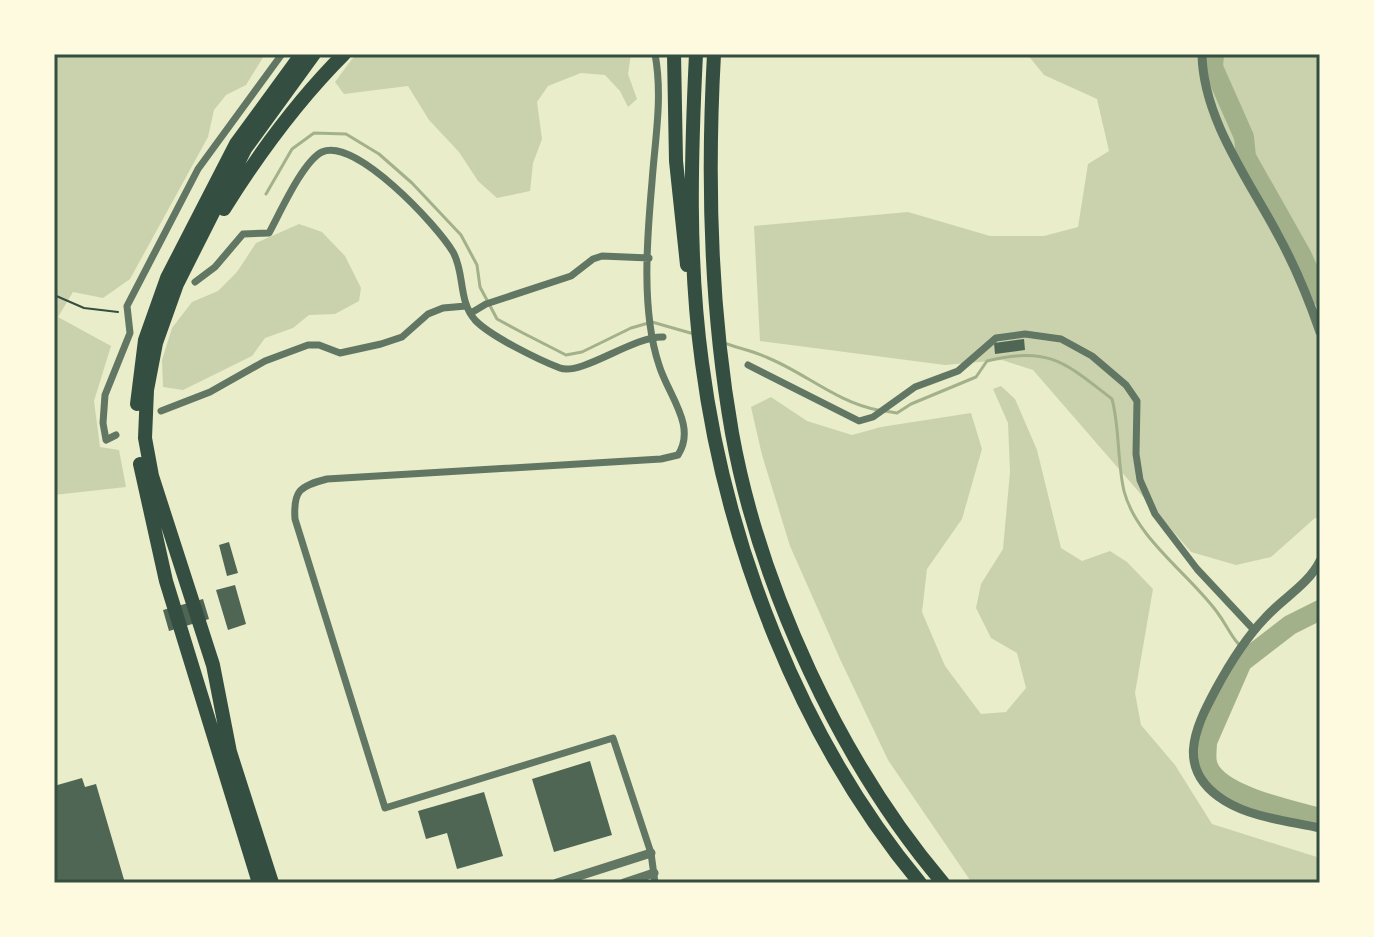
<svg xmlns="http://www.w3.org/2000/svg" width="1374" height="937" font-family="Poppins,sans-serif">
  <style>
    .green { fill: #cad2ad }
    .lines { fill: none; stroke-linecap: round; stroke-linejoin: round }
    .stream { stroke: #a3b18a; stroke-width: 3 }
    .river { stroke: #a3b18a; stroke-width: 20 }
    .building { fill: #4f6655 }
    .path { stroke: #344e41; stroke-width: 2 }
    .minor { stroke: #617663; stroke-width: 7 }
    .tertiary { stroke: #617663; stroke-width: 9 }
    .motorway { stroke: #344e41; stroke-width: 14 }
    .neatline { fill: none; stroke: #344e41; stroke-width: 3 }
  </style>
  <rect width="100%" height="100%" fill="#e9edc9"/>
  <!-- green -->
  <path class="green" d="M54,54h211l-19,31 -20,10 -12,15 -6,27 -78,142 -27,19 -30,-6 -15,25 53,29 -17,55 6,46 19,3 7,37 -72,8z
    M359,54h272l-3,20 9,25 -9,8 -8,-16 -15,-16 -24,-2 -33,13 -11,16 5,37 -9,24 -3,28 -33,7 -19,-17 -19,-29 -30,-32 -21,-34 -64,8 -9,-12 17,-23z
    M1027,54h293v464h-5l-44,39 -35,8 -45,-13 -158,-182 -31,-10 -57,5 -185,-24 -6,-115 154,-14 82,24h54l34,-9 10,-63 21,-13 -12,-52 -53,-24z
    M299,224l23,8 23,24 16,32 -2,13 -24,13 -26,1 -16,13 -28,10 -13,18 -69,34 -20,-3 -1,-27 10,-32 20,-26 26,-11 19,-19 19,-29z
    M1001,386l14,13 22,51 24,98 21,13 28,-10 17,11 26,27 -18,104 6,32 34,40 37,59 108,34v25h-348l-84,-123 -48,-101 -50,-113 -28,-91 -11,-48 20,-10 36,24 45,14 29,-8 90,-14 11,36 -20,70 -35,50 -5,43 23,54 36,48 25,-2 20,-24 -9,-35 -26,-15 -15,-30 5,-24 22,-35 7,-77 -2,-49 -15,-34z"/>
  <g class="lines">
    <!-- stream -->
    <path class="stream" d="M266,194l26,-45 22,-16 32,1 33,20 33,29 49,52 16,30 3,22 17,32 26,14 43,22 16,-3 49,-24 21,-6 42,12
      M724,343c14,5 29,8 42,14 38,15 70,45 112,53
      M885,411l12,2 14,-9 65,-27 11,-16c63,-15 77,1 125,38 8,30 5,62 12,92 12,47 65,83 93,121 14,19 13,26 33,43"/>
    <!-- river -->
    <path class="river" d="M1214,54l-1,13 31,70 2,20 56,99 18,40
      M1320,610l-30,15 -48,37 -35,80c0,10 -3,20 4,30 17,25 80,38 109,46"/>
  </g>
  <!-- building -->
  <path class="building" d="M1024,339l1,11 -30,4 -1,-11z
    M229,542l9,31 -11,3 -8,-31z
    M235,585l11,39 -18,6 -12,-40z
    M203,599l6,20 -40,12 -6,-21z
    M590,761l22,74 -58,17 -22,-73z
    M82,778l3,9 11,-3 29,99h-71v-97z
    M484,792l19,64 -46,13 -10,-36 -21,6 -8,-28z"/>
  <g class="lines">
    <!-- path -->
    <path class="path" d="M54,295l30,13 34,4"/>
    <!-- minor -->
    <path class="minor" d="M195,282l20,-15 28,-33 26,-1c11,-20 34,-72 53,-81 33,-15 115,73 131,100 12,21 5,49 22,68 15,16 64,40 85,48 22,8 73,-32 103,-31
      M471,313l15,-9 85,-28 22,-17 9,-3 47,2
      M748,365l111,56 14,-4 42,-30 43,-16 38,-33 29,-4 36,5 31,17 34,29 11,16 -1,53 4,26 15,34 42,55 57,61
      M161,411l49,-19 55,-31 43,-16h11l21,8 41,-9 21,-7 26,-23 15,-6 23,-2
      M116,435l-10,5 -3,-17 2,-28 25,-62 -3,-27 71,-137 84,-115
      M655,883l-4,-30 -38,-115 -228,70 -90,-289c-2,-29 5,-33 32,-40l334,-20 17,-4c19,-29 -10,-60 -19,-90 -18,-54 -12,-127 -7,-183 3,-43 11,-85 3,-128"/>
    <!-- tertiary -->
    <path class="tertiary" d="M1202,54c1,65 47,126 76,181 17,31 31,65 42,97
      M1320,561c-12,24 -37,37 -55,57 -21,22 -35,45 -49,71 -22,41 -41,81 9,112 28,17 64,20 95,27
      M557,883l94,-30
      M624,883l30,-10"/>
    <!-- motorway -->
    <path class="motorway" d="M674,54l2,107 11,104
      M696,54c-5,102 -8,207 6,309 24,183 99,377 218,520
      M714,54c-7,127 -4,254 18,379 28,155 109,330 211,450
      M224,209c35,-56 73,-108 120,-155
      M137,404l8,-64 22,-62 69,-134 65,-89
      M140,464l26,117 93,302
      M272,883l-42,-131 -17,-87 -61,-189 -7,-38 2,-48 9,-47 21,-59 68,-135 69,-95"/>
  </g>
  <!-- border -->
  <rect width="1374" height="937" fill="none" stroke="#fefae0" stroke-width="112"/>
  <rect x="56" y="56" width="1262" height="825" class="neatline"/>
</svg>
